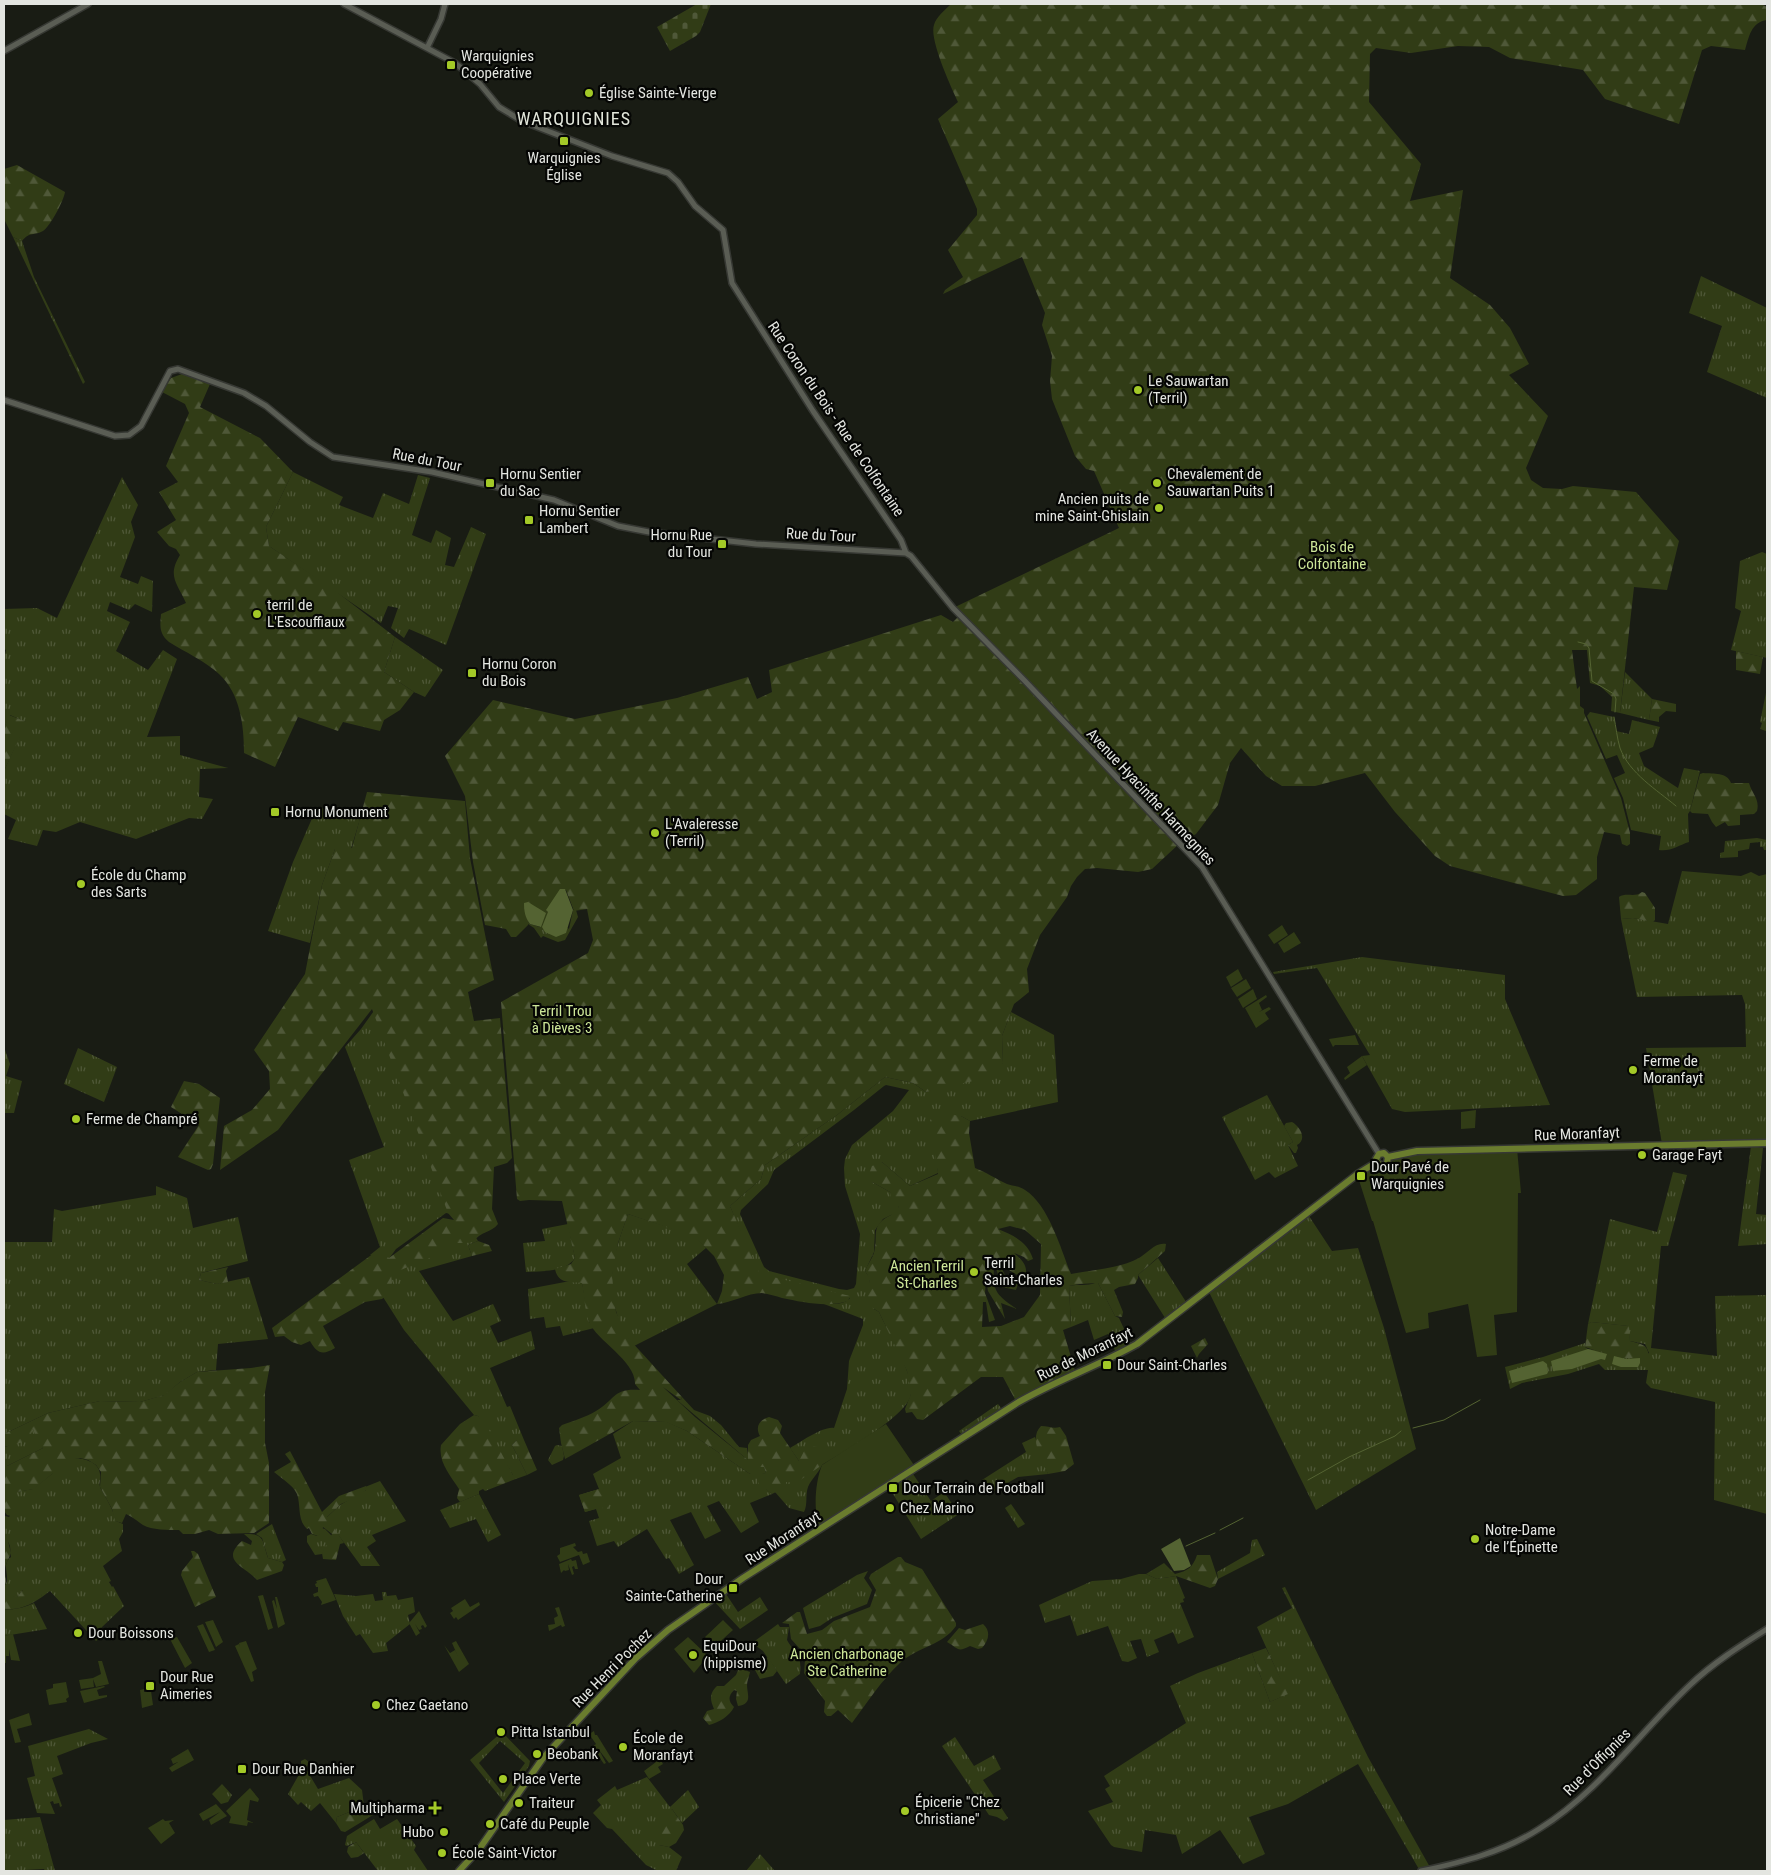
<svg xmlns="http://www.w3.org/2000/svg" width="1771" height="1875" font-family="'Roboto Condensed',sans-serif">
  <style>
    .grass { fill: url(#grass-tufts); fill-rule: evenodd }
    .forest { fill: url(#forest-firs); fill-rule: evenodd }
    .cemetery { fill: url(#cemetery-stones) }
    .green { fill: #313c16 }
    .water { fill: #546332 }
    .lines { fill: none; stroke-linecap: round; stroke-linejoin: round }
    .stream { stroke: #546332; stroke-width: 1 }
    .minor-casing { stroke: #363833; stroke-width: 8 }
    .major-casing { stroke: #363833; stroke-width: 9 }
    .minor { stroke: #5a5d54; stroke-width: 5 }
    .major { stroke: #6a7c2e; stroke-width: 6 }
    .poi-dot { fill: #a3c927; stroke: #050604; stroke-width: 2 }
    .labels { text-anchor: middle; stroke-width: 4.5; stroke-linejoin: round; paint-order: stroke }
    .poi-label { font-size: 15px; fill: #e3e5e0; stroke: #050604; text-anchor: start }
    .street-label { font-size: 15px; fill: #e3e5e0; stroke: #050604 }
    .park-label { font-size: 15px; fill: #cde698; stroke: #050604 }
    .quarter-label { font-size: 18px; letter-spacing: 1px; fill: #e2e6db; stroke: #050604 }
  </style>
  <defs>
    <pattern id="grass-tufts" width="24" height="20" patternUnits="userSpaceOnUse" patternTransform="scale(1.25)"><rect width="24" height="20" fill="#313c16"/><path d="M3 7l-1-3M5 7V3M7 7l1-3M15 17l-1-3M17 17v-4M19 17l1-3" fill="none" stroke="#4f5838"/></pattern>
    <pattern id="forest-firs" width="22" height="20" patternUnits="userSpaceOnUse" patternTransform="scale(1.25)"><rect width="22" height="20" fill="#313c16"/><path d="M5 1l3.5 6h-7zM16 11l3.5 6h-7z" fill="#4f5838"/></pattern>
    <pattern id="cemetery-stones" width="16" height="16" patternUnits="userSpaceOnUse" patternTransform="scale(1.25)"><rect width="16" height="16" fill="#313c16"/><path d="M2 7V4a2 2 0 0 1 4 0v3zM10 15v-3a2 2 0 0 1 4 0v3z" fill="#4f5838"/></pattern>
  </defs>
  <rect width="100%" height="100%" fill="#191c14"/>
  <!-- grass -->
  <path class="grass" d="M13,237l9,4 12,36 51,105 -2,2z
    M1701,276l66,32v90l-60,-26 15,-46 -33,-13z
    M293,472l50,25 -4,8 34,13 10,-25 26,11 9,-29 12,3 -18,57 19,8 5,-13 15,8 -6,27 9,2 17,-40 15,7 -40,111 -37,-16 -5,9 -13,-10 7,-20 -10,-2 -7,17 -112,-77 -3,-19z
    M122,477l16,28 -7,17 4,15 -15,40 18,7 3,-8 12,5 -1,31 -17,-8 -6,6 -19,-8 -3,9 23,11 -14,29 32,19 15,-20 14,9 -30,78 33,-1v19l48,13 -28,1 -1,28 14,2 -11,20 -13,-1 -53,21 -56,-17 -24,10 -13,-2 -6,16 -29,-7 8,-19 -12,-6v-43l22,-49 -16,-7 -6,13v-69l2,-9 -2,-1v-40l33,-1 20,10z
    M1762,552l5,2v104l-36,-8 10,-39 -6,-3 5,-47z
    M395,637l48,33 -18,27 -11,-5 -30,-20z
    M1625,672l27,27 -3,21 -29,-7z
    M1767,688v38l-1,5 -6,-2 2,-6 -2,-1z
    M1590,712l24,5 2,14 13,3 3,-14 28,7 -7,20 -14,6 5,13 34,22 6,-20 16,3 -10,40 -2,3 1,28c-10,3 -19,10 -30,8l2,-14 -30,-6 -8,-32 -9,-20 11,-5 -8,-18 -11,4 -19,-43z
    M317,807l43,12 -9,30h-16l-13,36 -12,58 -42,-12 25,-69z
    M1757,838l10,2v10h-3l-1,-3h-3v-5l-10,1 -1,6 -11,2v6l-18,1v-5l4,-1 1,-11z
    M1682,871l59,5 10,-4 8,4 8,-2v269l-105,1 -16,-96 100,-1 -1,-43 -3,-9 -105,2 -16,-78 12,-1 35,6z
    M546,910l23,19 4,-19h3l2,7 -13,23 -7,2 -15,-6 -2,2 -7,-10 -6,-4 -1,-4 3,4 10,3z
    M1362,957l143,18v24l45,106 -145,7 -13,-3 -30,-53 8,-1 -53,-87 -43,6 -1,-2z
    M376,1008l80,207 -10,-2 -50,36 -8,11 66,-23 21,-1 3,5 -10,4 4,11 -53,15 34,50 40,-17 8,17 -11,5 8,17 33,-12 4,18 -45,19 17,39 3,-1 14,34h-7l-5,5 15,30 -14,5v-5l-35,-59 -4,-1 -70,-85 -21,-33 -5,-42h-8l10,-8 -31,-87 35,-13 -39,-100 16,-18z
    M1011,1012l43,23 4,67 -88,19 -9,-5 -24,47 1,10 -28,13 -28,-24 -10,20 18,10 9,15 -8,8 -8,4 -8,11 -1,22 -9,19 4,6 5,32 5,3c9,20 35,62 32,82 -3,22 -70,59 -89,71 -4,9 -10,13 -14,22 -3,9 0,17 -4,25l-15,-4 -14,-16 11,-11 13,-20 -9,-13c11,-6 33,-22 44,-20l13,-39 2,-28 14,-36v-6l-39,-15c10,0 20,1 26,-6l-80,-20 -10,1 -30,-73 31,-27 4,-14 72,-50 48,-38 28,6 13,9 77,-29 -1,-27zM886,1085l23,5 -16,21 -41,34 -7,14 -1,9 1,18 15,48 -4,50 -2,4 -7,2 -8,-1 -70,-18 -5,-4 -24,-53 1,-4 27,-26 6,-14 80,-60 30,-24z
    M4,1047l6,17 -4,12 16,5 -8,32h-10z
    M78,1048l39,19 -13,35 -40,-18z
    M1267,1095l26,47 -5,3 10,21 -23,12 -6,-6 -14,8 -33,-63z
    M1751,1146l12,2 -7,66 11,1v29l-29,2z
    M1673,1172l14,3 -19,71h-7l-10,102 66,8 -2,-60 52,-1v219l-53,-14 1,-98 -64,-14 -5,-5 2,-13h-43l-6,-6 -31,10 -46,9 -12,6 -5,-22 38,-10 42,-14v4l3,2c24,2 35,16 61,4l-4,-9 -15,-3 -2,-15 -37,-4 -3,2 22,-105 47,13z
    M156,1186l31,12 6,30 45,-11 10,44 -47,12 -2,7 18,4 32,-7 19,62 -50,5 -2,26 -19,2 -17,10 -15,13 -25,7 -40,-1 -52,12 -44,21v-192h48l2,-33 8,2 94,-16z
    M1307,1213l25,38 26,-3 26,80 32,121 -100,61 -107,-218z
    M628,1214l67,22 11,12 -19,16 30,40 -83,42c-16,-18 -23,-47 -22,-71 1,-20 9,-41 16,-61z
    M568,1224l7,34c-9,14 -33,13 -49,14l-3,-29 22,-2 -3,-12z
    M1158,1258l30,47 -21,16 -29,-46z
    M565,1282h17l7,40 5,6 -31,8 -3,-10 -14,2 -2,-11 -14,2 -2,-30z
    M1095,1283h3l17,33 4,2 13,28 -15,9 -9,-21 -14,6 -6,-20 -17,7 -2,-41c9,-2 18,0 26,-3z
    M682,1397l12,13 16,6 11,9 18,22 8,1 2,13 -72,-61h4z
    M998,1404l6,8 -40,26 -5,-7z
    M633,1421l34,1 20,9 63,43 5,-7h9l2,6 -4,1 4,15 6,5 -22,9 9,19 -18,11 -22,-32 -12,5 14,25 -16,8 -14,-27 -21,8 24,45 -15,9 -10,-16 -3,1 -19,-30 -29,18 -4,-6 -17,5 -8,-25 10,-3 -3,-9 -11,3 -6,-17 20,-6 -6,-15 28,-16 -8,-24z
    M33,1428l10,20 -36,18h-3v-19l4,-1z
    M1035,1437l13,37 -30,3 -28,16 -8,-13 44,-28 -4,-9z
    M557,1445l5,1 2,10 -1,4 -11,5 -4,-5 7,-14z
    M72,1458c10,0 27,3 28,16 1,5 -2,10 1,15 6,11 12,20 15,32l7,3v8l-4,7 3,12 -19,15 8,15 -2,1 3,5 1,-1 11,20 -23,22 5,6 -10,7 -46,-50 -8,6 -2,-7h-17l-6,7c-5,0 -13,-1 -13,-8 0,-4 2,-4 3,-8 1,-10 -5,-16 4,-24l-1,-11 -6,-13v-20l1,3 4,1 5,-7 -3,-11 5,-7 17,-3z
    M911,1471l20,30 13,-9 15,22 -38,25 -33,-53z
    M380,1481l26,40 -34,14 4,6 -9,6 13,19h-19l-35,-48 14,-13 26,-15 -1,-3z
    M479,1494l22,41 -13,7 -12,-23 -26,9 -10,-18z
    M1011,1504l14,20 -7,4 -13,-20z
    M272,1524l14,36 -4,2 -14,-4 -6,-20 -6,-4z
    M321,1528l4,1 7,7 -10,18 -7,1 -8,-13v-6l4,-2 6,2 3,-2z
    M1257,1539l8,16 -47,24 -1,-7 33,-19 2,-13z
    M868,1571l-4,7 8,12 -5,14 -35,14 -12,8 -11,3 -6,-21 54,-33z
    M1139,1574h7l11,5 19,-3 9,22 -2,1 1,3 -4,1 14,34 -16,7 -5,-12 -19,8 5,12 -12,5 -6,-18 -11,2 7,17 -9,4 -6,-1 -14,-35 -31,10 -7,-21 -25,8 -6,-18 53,-24 29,-2z
    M1285,1587l83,170 63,112 -11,2 -62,-107 -70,40 -39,13 16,37 -22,10 -23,-34 -38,24 -6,-19 -31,-5 -3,22 -28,-5 -3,-2 -23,-34 25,-9 -8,-13 5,-3 -6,-10 82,-53 -16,-37 28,-13 54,-20 18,49 17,-8 -30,-67 35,-19 -10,-20z
    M724,1591l14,21 22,-15 8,13 -28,19 -28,-30z
    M382,1592h4l1,4 9,-1 2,5 15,-3 2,15 -7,3 2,9 -24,19 2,8 -15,2 -13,-19 -4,2 -13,-20 -9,-22 22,2 17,-2 2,7 8,-1z
    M34,1603l13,26 -43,7v-27c11,1 19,-1 30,-6z
    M778,1624l2,3h9l-2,13c9,16 15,13 13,34l-14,10 -23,-33 -11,-8z
    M89,1729l19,10 -17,4 -34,13 6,18 -11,4 10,28 -2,1 -1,-4 -5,1 -1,-3 -3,1 5,12 -18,-1 -10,-35 8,-2 -7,-30z
    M502,1732l28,29 -1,5 -25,36 -34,-42zM500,1741l25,22 -22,30 -24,-30z
    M955,1737l19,29 20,-11 7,14 -18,11 25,38 -4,3 -7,-4 -8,-2 -47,-69z
    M305,1759l4,3 -3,7 12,20 31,-11 13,12 2,16 -27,11 -1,6 -16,-20 -9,8 -10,-9 -3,3 -10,-11 13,-23v-10z
    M647,1777l23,30 18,-17 11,17 -17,16 -10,-14 -13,36 10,2 13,10 -6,14h-18l-12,-6 -34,-36 -5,-1 -14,-15 8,-8 -4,-5 18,-14 2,4z
    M222,1784l10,11 -4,7 -7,2 -9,-10z
    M40,1817l15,54h-10l-1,-2 -39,2 -1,-51z
    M374,1819l6,10 17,-10 19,27 -2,4 14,21h-50l-22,-29 -9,4 -2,-1 2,-9z
    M760,1854l15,17h-29z"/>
  <!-- forest -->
  <path class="forest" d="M951,4h810l6,3v13c-16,2 -18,17 -22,30l-34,-4 -9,4 -23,74 -74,-25 -22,-29 -73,-12 -21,-11 -31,-1 -47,7 -35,-5 -6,6 -1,48 52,62 -11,37 53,-11 -13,88 40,27 20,23 19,36 -20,11 39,41 -22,52 5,12 12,8 19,1 11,-3 63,6 43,49 -12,49 -33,-3 -14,126 -9,-2 1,-14 -12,-11 -10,-3 -3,-33h-15l5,39 3,-3v20l4,3v4l37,85 9,35v11l-3,2 -5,-2 -2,-9 -16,-3 -7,25v22l-21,16 -13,1 -113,-30 -15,-10 -40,-44 -30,-39 -50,13h-33l-16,-10 -25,-28 -11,15 -12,42 -22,29 -16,9 -28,26 -14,3 -41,-4 -12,1 -8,8 -6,9 -4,11 -27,38 -13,34 2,23 -15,12 -12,32 1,27 -13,14 -64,15 -13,-9 -28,-6 -48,38 -72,50 -4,14 -31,27 31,71 8,-1 81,20 -2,5c-21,7 -46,1 -66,-3 -6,-2 -13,-4 -20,-5 -15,0 -30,10 -45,11l5,-13 2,-16 -10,-19 -19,-19 -67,-23 -10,29 -6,33 4,36 13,27 53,58 -1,3 -18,-13 32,30 53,43v-15l3,-5 9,-4c-5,-9 -1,-16 9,-19l9,3 4,6 -2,7 19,28 6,-12 7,-3 5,1 7,11 -2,7 -23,16 -5,2 -8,-1v5l-14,7 -13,-10 -2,-5 2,-5 7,-1 -2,-6h-9v5l-5,2 -63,-43 -21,-9 -33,-1 -68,38 -4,-16 -2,-15 3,-3c11,-4 24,-8 34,-14 20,-12 17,-23 44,-21l-5,-6c1,-23 -38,-43 -46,-62 -4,-10 -5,-29 -7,-39 -12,-1 -24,1 -27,-14l16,-5 4,-6 -13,-57 -33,-1 -9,1 -3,-2 -16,-197 87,-49 5,-13 -6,-31 -13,2 -8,-21 -6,1 -14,23 -17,-10 -1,21 -12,12h-5l-5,-8 -21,-4 -12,-63 -8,-66 -20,-40 48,-56 82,19 102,-21 71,-21 9,22 15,-7 -3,-22 172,-55 12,7 4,-4h5l-9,-10 166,-80 -25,-57 -8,-2 -11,-13 -23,-57 -2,-18 2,-25 -10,-31 3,-12 -23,-56 -79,37 2,-4 18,-13 -15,-27 29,-35v-6l-39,-90 20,-17c-7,-15 -29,-63 -24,-77 2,-8 11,-15 17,-21z
    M17,165l48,27c-1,8 -15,35 -22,39 -9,5 -13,0 -21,10l-9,-4 -9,-18v-50z
    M182,374l28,10 -10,23 60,31 33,34 -27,55 3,19 64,43 62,48 -11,35 30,20 -14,18 -16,10 -4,11 -37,-9 -5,9 -40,-14 -23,50 -31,-14c0,-28 -4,-60 -25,-79 -14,-13 -34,-22 -50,-32 -10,-8 -9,-16 -8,-28l25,-11c-9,-20 -19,-27 -6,-48l-4,-6 -7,-3 -12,-14 19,-12 -17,-28 19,-10 -12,-16 23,-53 -4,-9 -23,-12 9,-14z
    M1736,651l27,6 -3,17 -24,-4z
    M1652,699l24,5v8l-10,-1 -7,6v5l-10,-2z
    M9,715l18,7 -23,49v-43z
    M1703,773c11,1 24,-1 28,10h18c3,11 11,16 8,28l-3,3 -14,1v10l-12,1 -3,-4 -9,5 -4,-5 -4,-8 -16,-1 -2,-2 10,-37z
    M367,792l98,9 5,57 24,122 -26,12 6,29 26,-3 12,140 -5,5 -13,4 -2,42 6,15c-7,9 -17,7 -25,18l-8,1h-13l-8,9 -53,22 1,9 -5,12 -5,4 -17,3 -42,24 12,22c-13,8 -18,5 -25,-7l-9,4 -9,-3 -8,-6 -9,1 -3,-9 102,-75h8l7,5 54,-40 11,2 -6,-7 -76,-204 -94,121 -58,40 4,-44 28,-16 18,-21 -1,-18 -15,-21 51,-76 17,-89 13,-36 17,-1z
    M1642,892l3,1 10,15v12l-2,2 -20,-4 -12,1 -2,-22c7,-5 16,1 23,-5z
    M184,1081l15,3 21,14 -7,66 -2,5 -3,1 -30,-13 21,-32 -28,-18z
    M943,1113l18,3 9,5 -1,12 6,35c11,4 21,11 32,16 5,2 13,2 18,6 24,15 36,60 46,84 20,-4 51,-6 68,-16 9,-5 16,-16 27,-14l-1,7 -27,24v3l-3,6 -16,3 -5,3 9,22 -1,5 -7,-1 -17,-33 -18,1 -11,2 2,41 -8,3 13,44 -59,29 -14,-26h-22l-58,43 -6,-1 -5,-7 -6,1 -1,-4 6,-15 -4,-23 -28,-59 -11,-7 -3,-7c5,-10 7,-17 0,-27 2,-6 7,-12 9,-18 5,-18 -5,-27 17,-38l2,-6 6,-2 -7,-6 -2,-9 -18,-10 -3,-8 3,-8 10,-4 28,24 28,-12 -8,-53 2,-5zM1010,1226l15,4 16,14 -1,51 -16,22 -23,9 -19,1 1,-25h3l3,20 6,-2 -10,-27 1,-14 2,12 17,28 -4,-16 16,6c-19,-13 -25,-17 -23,-40h-5l-1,-7 4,-6 10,31 14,3 2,-6 -10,-3 -8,-16 21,12 5,-4c1,-9 -6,-15 -12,-20l10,4 4,4 5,-2c-5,-17 -20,-24 -35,-30z
    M1292,1122c9,5 15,18 5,23l1,3 -2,5h-2l-6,-8 5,-3 -9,-16 2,-3z
    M478,1241l11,4 3,6 -20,5 -4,-11z
    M228,1267l-2,4 2,11 -11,2 -18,-4 2,-7z
    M1591,1322l38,4 1,15c12,3 20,4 18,18l-3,3 -4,-2 -1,-2h-22l-33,-11 3,-23z
    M1205,1338l3,6 -9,10 -2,4 -6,-12z
    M270,1365l-5,27v51l4,20v60l-15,10 -36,1 -9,-4 -14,4h-12l-4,-4c-11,0 -27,0 -36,-5 -6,-4 -10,-8 -17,-11l-4,9 -7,-2 -3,-12 -12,-22 1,-15 -5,-7 -8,-5 -8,-2 -7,1 -7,9 -14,6 -18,15 -17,3 -4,7 3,10 -5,7 -4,-1 -3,-4v-45h3l36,-18 -5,-5 -5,-14 -4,10 -9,4 -16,4v-13l44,-21 52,-12 40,1 24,-7 16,-13 17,-10 54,-4z
    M474,1415l4,1 10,12 25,47v5l-28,11 -2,-2 -4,2v3l-19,8 -3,-4 2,-9c-9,-14 -21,-27 -18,-44l19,-21z
    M1041,1426c7,0 12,3 19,1l6,9 8,28 -9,7 -17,3c-5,-14 -20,-35 -7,-48z
    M517,1440h7l13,30 -10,5 -15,-30z
    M290,1451l32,61 17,-16 27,-10 1,3 -8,7 -18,8 -14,13 17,26 -4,1 -4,16 -13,-1 -1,-6 10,-19 -9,-7 -1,6 -4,3 -6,-2 -3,-6 -2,1c-10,-9 -6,-24 -10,-35 -4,-9 -16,-16 -23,-22l17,-10 -6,-8z
    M599,1489l8,7 2,16h-5l-2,-5 -17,5 -6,-17z
    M4,1533l3,4 4,16c-2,6 -6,11 -6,17 0,9 3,9 -1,18z
    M244,1534c21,-1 18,6 24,24l14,4 2,3 -2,6 -25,9c-11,-13 -38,-19 -15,-39l9,4 1,-4z
    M191,1551h3l4,3 18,43 -21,10 -14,-32 1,-4 11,-14z
    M1197,1555h13l8,24 -3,7 -5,2 -34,-12 -19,3 -11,-5 18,-11 11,11c13,-3 18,-7 22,-19z
    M898,1557h3l4,5 17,7 34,54v3c-13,19 -38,21 -55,36 -19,17 -34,41 -49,61l-14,-13 -7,6h-4l-3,-4 1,-11 -21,-28 1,-13 -5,-11 -9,-10 -2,-15 -7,-1 15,-11h3l7,22 15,-4 12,-9 36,-14 6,-17 -7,-12 2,-4z
    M35,1585l6,5 1,7c-13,9 -23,13 -38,12v-20l4,6 9,2 6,-7z
    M983,1624c8,7 6,16 -1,24l-4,1 -8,-3c-13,7 -12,2 -23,-4l12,-14 6,2z
    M1266,1648l22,46 -18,8 -18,-49z
    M768,1657l9,14 -4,5 -13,3 -5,-9 3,-5z
    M739,1668l11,4c-1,5 -3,9 -3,13 0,9 6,19 -9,21l-2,-7 1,-8 -3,-1c-6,6 -6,11 0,17 -4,9 -16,16 -25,18l-6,-7 4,-7 7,-2c-4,-10 -5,-15 3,-23h7l12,-11z
    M364,1806l3,1 6,8 -28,17 -4,-1 -5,-8 1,-6z
    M672,1809l11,16 1,5 -8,13 -7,4 -10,-2 -5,-6 1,-6z
    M356,1842l8,11 -6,4 -7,1 -4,-6 1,-5z"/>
  <!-- cemetery -->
  <path class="cemetery" d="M697,4h14l-11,28 -4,4 -26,15 -13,-24z"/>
  <!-- green -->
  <path class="green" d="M1282,925l6,10 -14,9 -6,-9z
    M1294,932l7,11 -17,10 -6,-10z
    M1238,969l5,10 -12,8 -5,-10z
    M1246,979l5,9 -14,9 -6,-9z
    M1253,989l4,10 -14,9 -5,-9z
    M1266,995l1,2 -8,6 3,7 -3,2 10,-5 2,2 -6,4 4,6 -13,9 -11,-20z
    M1355,1035l4,10h-24l-2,2 -4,-8z
    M1362,1056l5,9 -22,15 -1,-2 6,-5 -3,-6z
    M1476,1110l-1,18 -14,1v-17z
    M1517,1148l4,45h-3l-1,119 -23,3 3,40 -20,2 -9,-53 -40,9 1,15 -23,5 -33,-112h-1l-15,-47 17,-10 7,2 4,5 4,-2 1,-10 7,-4z
    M886,1424l30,44 -97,62 -4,-12h2c-3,-16 -1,-38 5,-53z
    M575,1543l1,3 -6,2 3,-1 5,5 4,-1 1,3 4,-1 3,9 -7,3 -4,-10 -19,7 -3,-6 3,-2v-6z
    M571,1559l1,2 4,-1 2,9h-3l-1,-3 -2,1 2,7 -2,1 -4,-11 1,6 -4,1 -1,-1 -3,3 -2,-9z
    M326,1578l10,22 -15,5 1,-3 -4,-6 -4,1 -1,-3 5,-2v-5h-2l-1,-3 2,-1 -1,-2z
    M263,1595l10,33 -5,2 -10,-34z
    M275,1597h2l8,27 -7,4 -6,-27 2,-1 3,9z
    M465,1599l5,8 9,-5 1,3 -22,15 -2,-3 -2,2 -4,-6 3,-2 -2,-3z
    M559,1607l6,19 -3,1 -1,-2 -12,6 -1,-6 7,-1 -1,-6 4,-2 -3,-8z
    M419,1611l8,15 -2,2 -2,-3 -2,1 1,3 -3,1 -4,-6 5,9 -4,3 -7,-13z
    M213,1620l10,22 -7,5 -11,-25z
    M723,1620l10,10 -20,18 -8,-11z
    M203,1624l12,26 -6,2 -12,-26z
    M13,1634l7,27 -9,-1 -2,-11v7h-3v7h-2v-27z
    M177,1637l15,26 -7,5 -15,-29z
    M688,1637l18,17 1,3 -13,16 -20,-24z
    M246,1641l11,28 -5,3 2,9 -3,1 -16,-36 4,-2 1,3 -1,-4z
    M456,1641l13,23 -10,8 -15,-27 6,8 5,-3 4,9 -7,-16z
    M98,1661h4l7,23 -13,3 -3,-8 1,8 -13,2 -2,-9 14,-2 8,-4z
    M66,1682l3,15 -3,2 1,3 -18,3 -3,-15 7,-2v-4z
    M104,1686l1,1 -8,3 2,6 8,-1v2l-23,6 -4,-12z
    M144,1689v3l7,-1 2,14 -11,3 -2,-18z
    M29,1713l3,12 -15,4 4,13 -6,1 -6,-23z
    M594,1731l1,4h2l16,26 -4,2 -10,-13 7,13 -2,1 -12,-17 4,-3 -7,-10z
    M188,1749l6,11 -22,12 -3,-4 9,-6 -5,2 -2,-5z
    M660,1759l3,5 -5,3 3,5 -12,7 -5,-8z
    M250,1788l9,11 -1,3 -8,-2 -3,20 7,3 -6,-1 -1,4 -18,-3 2,-6 -5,-6z
    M216,1804l11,12 -16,9 -2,-5 11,-8 -17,9 -4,-7z
    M163,1819l2,2 9,-1 -5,3 6,10 -14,11 -13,-16z"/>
  <!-- water -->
  <path class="water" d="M560,889h5l8,21 -7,23 -10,4 -11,-5 -3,-5 6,-15 -2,-2z
    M528,902l18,11 -5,14 -11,-3c-5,-7 -6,-13 -6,-21z
    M1588,1349l19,5 -2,6 -4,-1 -29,10 -19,2 -2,-10z
    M1614,1356l12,3 14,-1v5l-2,4h-17l-9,-3z
    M1543,1361l4,3 1,8 -1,2 -35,9 -3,-12z
    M1180,1538l11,28 -7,4 -10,1 -13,-22z"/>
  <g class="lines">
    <!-- stream -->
    <path class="stream" d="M1578,642l8,2 3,4 3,33 22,13 2,5 -1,13
      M1614,717c2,10 3,21 6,31 9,25 37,42 56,58
      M1413,1428l31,-8 36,-20
      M1308,1480l41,-23 46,-21 6,-5
      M1220,1530l23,-12
      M1186,1546l29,-13"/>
    <!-- minor casing -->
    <g class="minor-casing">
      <path id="minor" d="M344,4l111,59 25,21 19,23 23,14 90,35 56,17 10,9 17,24 28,24 9,53 81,128 88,129 5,13
        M427,48l14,-29 4,-15
        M4,51l84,-47
        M4,400l111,36 14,-1 12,-9 29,-55 8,-2 66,24 22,13 44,36 23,15 99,15 122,28 64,26 31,6 107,12 150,9 5,3 42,52 71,72 178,187 177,287
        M1421,1871c42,-9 82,-19 118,-42 59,-36 101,-97 151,-144 23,-22 50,-39 77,-56"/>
    </g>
    <!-- major casing -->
    <g class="major-casing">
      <path id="major" d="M1388,1157l29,-6 350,-8
        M1377,1162l-1,-3 3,-5 5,-1 4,4
        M1377,1162c3,4 7,4 10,1l1,-6
        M459,1871l21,-23 63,-90 93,-100 32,-28 75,-52 274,-175c38,-22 81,-37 120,-59l222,-171 18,-11"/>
    </g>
    <!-- minor -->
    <use href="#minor" class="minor"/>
    <!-- major -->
    <use href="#major" class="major"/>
  </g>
  <!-- markers -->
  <g class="poi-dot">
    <rect x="446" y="60" width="10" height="10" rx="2.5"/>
    <circle cx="589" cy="93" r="5"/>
    <rect x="559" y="136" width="10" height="10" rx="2.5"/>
    <circle cx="1138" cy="390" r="5"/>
    <rect x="485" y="478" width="10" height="10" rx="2.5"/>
    <circle cx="1157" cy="483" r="5"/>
    <circle cx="1159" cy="508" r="5"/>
    <rect x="524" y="515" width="10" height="10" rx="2.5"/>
    <rect x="717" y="539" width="10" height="10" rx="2.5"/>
    <circle cx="257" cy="614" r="5"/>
    <rect x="467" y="668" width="10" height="10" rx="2.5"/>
    <rect x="270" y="807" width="10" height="10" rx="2.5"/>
    <circle cx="655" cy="833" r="5"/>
    <circle cx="81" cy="884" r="5"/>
    <circle cx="1633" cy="1070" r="5"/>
    <circle cx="76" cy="1119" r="5"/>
    <circle cx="1642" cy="1155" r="5"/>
    <rect x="1356" y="1171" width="10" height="10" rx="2.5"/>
    <circle cx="974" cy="1272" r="5"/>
    <rect x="1102" y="1360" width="10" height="10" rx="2.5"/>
    <rect x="888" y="1483" width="10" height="10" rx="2.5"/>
    <circle cx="890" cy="1508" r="5"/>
    <circle cx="1475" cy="1539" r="5"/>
    <rect x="728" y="1583" width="10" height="10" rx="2.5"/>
    <circle cx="78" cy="1633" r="5"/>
    <circle cx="693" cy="1655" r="5"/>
    <rect x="145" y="1681" width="10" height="10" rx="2.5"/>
    <circle cx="376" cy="1705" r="5"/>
    <circle cx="501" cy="1732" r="5"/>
    <circle cx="623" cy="1747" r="5"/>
    <circle cx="537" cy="1754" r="5"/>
    <rect x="237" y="1764" width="10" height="10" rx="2.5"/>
    <circle cx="503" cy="1779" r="5"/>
    <circle cx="519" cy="1803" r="5"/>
    <path d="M432.5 1800.5h5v5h5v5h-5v5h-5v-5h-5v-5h5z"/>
    <circle cx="905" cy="1811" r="5"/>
    <circle cx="490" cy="1824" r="5"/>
    <circle cx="444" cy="1832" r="5"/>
    <circle cx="442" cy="1853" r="5"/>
  </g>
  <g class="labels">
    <!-- poi labels -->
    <g class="poi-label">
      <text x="461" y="61">Warquignies<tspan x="461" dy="17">Coopérative</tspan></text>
      <text x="599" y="98">Église Sainte-Vierge</text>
      <text x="564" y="163" text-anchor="middle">Warquignies<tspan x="564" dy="17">Église</tspan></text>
      <text x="1148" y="386">Le Sauwartan<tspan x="1148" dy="17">(Terril)</tspan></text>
      <text x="500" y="479">Hornu Sentier<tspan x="500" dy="17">du Sac</tspan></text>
      <text x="1167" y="479">Chevalement de<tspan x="1167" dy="17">Sauwartan Puits 1</tspan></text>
      <text x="1149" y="504" text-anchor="end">Ancien puits de<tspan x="1149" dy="17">mine Saint-Ghislain</tspan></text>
      <text x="539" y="516">Hornu Sentier<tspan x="539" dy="17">Lambert</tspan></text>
      <text x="712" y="540" text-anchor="end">Hornu Rue<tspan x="712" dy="17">du Tour</tspan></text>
      <text x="267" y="610">terril de<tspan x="267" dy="17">L'Escouffiaux</tspan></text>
      <text x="482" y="669">Hornu Coron<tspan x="482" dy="17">du Bois</tspan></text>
      <text x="285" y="817">Hornu Monument</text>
      <text x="665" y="829">L'Avaleresse<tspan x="665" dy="17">(Terril)</tspan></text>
      <text x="91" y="880">École du Champ<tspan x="91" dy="17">des Sarts</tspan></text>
      <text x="1643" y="1066">Ferme de<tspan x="1643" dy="17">Moranfayt</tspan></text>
      <text x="86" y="1124">Ferme de Champré</text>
      <text x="1652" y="1160">Garage Fayt</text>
      <text x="1371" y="1172">Dour Pavé de<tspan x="1371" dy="17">Warquignies</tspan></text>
      <text x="984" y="1268">Terril<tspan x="984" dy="17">Saint-Charles</tspan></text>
      <text x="1117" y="1370">Dour Saint-Charles</text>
      <text x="903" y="1493">Dour Terrain de Football</text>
      <text x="900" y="1513">Chez Marino</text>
      <text x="1485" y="1535">Notre-Dame<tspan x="1485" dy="17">de l’Épinette</tspan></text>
      <text x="723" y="1584" text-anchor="end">Dour<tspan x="723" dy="17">Sainte-Catherine</tspan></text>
      <text x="88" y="1638">Dour Boissons</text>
      <text x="703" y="1651">EquiDour<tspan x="703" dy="17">(hippisme)</tspan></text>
      <text x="160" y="1682">Dour Rue<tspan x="160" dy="17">Aimeries</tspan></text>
      <text x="386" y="1710">Chez Gaetano</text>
      <text x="511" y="1737">Pitta Istanbul</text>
      <text x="633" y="1743">École de<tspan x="633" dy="17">Moranfayt</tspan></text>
      <text x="547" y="1759">Beobank</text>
      <text x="252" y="1774">Dour Rue Danhier</text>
      <text x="513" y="1784">Place Verte</text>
      <text x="915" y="1807">Épicerie "Chez<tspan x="915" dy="17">Christiane"</tspan></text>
      <text x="529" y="1808">Traiteur</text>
      <text x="425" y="1813" text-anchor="end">Multipharma</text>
      <text x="500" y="1829">Café du Peuple</text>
      <text x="434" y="1837" text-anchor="end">Hubo</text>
      <text x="452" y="1858">École Saint-Victor</text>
    </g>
    <!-- street labels -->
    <g class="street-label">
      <text transform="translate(836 419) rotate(56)" y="5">Rue Coron du Bois - Rue de Colfontaine</text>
      <text transform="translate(427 460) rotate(11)" y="5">Rue du Tour</text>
      <text transform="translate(821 535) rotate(3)" y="5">Rue du Tour</text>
      <text transform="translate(1151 797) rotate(47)" y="5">Avenue Hyacinthe Harmegnies</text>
      <text transform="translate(1577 1134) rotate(-2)" y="5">Rue Moranfayt</text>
      <text transform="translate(1085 1354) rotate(-26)" y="5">Rue de Moranfayt</text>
      <text transform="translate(783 1538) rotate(-33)" y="5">Rue Moranfayt</text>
      <text transform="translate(612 1668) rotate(-45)" y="5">Rue Henri Pochez</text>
      <text transform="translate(1597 1762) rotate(-45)" y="5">Rue d'Offignies</text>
    </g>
    <!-- park labels -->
    <g class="park-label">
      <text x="1332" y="552">Bois de<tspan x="1332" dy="17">Colfontaine</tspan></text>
      <text x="562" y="1016">Terril Trou<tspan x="562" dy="17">à Dièves 3</tspan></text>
      <text x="927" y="1271">Ancien Terril<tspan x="927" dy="17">St-Charles</tspan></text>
      <text x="847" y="1659">Ancien charbonage<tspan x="847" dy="17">Ste Catherine</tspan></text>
    </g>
    <!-- quarter labels -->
    <g class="quarter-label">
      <text x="574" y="125">WARQUIGNIES</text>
    </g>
  </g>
  <!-- border -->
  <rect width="1771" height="1875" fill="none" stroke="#e3e5e0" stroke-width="10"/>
</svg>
